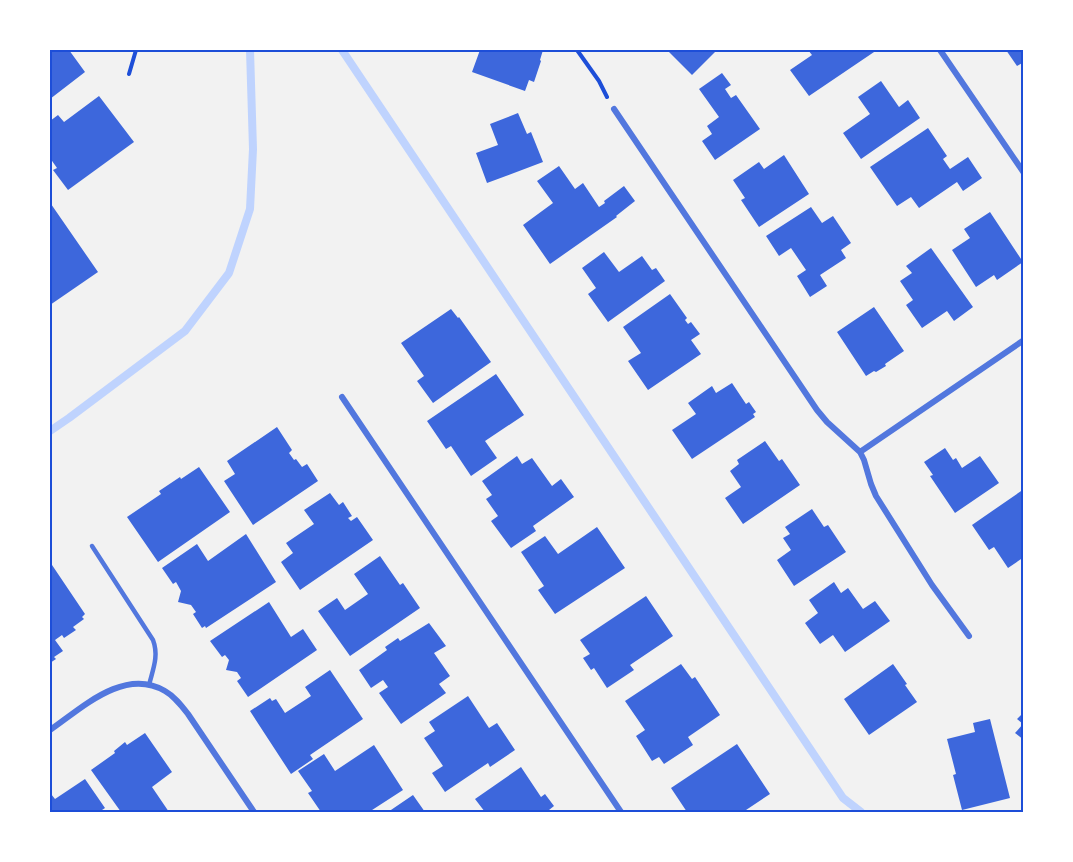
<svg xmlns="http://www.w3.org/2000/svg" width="1073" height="862" font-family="Commissioner,sans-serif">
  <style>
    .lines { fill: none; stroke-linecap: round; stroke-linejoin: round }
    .stream { stroke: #bfd3fe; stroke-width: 8 }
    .building { fill: #3d67dc }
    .path { stroke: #1d4ed8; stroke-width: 4 }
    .service { stroke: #5277de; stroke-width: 4.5 }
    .minor { stroke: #5277de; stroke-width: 6 }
    .neatline { fill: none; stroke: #1d4ed8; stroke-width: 2 }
  </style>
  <rect width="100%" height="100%" fill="#f2f2f2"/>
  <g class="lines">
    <!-- stream -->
    <path class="stream" d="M342,50l501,748 18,14
      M50,431l19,-13 116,-87 44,-58 21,-64 3,-60 -3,-99"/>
  </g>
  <!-- building -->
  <path class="building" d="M51,50h18l16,22 -35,27v-48z
    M480,50h63l-3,10 1,1 -7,21 -5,-2 -4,11 -53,-19z
    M671,50h46l-25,25 -23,-23z
    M808,50h69l-68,46 -19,-26 22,-15z
    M1006,50h18v12l-7,4z
    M722,73l9,12 -6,4 6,9 5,-3 24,34 -45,31 -13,-19 10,-7 -5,-8 12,-9 -20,-28z
    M881,81l18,26 9,-7 12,18 -59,41 -18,-26 27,-19 -12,-17z
    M99,96l35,46 -66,48 -15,-20 4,-2 -7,-10v-37l8,-6 6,7z
    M518,113l9,21 4,-2 12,30 -56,21 -11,-30 22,-8 -8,-21z
    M928,128l19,28 -4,3 7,10 18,-12 14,21 -19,13 -6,-9 -38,26 -8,-11 -14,9 -27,-39z
    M784,155l25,39 -50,33 -18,-27 4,-2 -12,-18 26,-18 5,7z
    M559,166l16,23 8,-6 16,24 6,-4 -1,-2 20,-15 11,15 -19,15 1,1 -67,47 -27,-39 30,-22 -16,-22z
    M51,204l47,68 -48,33v-100z
    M811,207l11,16 11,-7 18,27 -10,7 5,8 -26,17 7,11 -17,11 -13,-21 9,-6 -15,-22 -12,8 -13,-20z
    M990,212l33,50 -26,18 -3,-5 -18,12 -24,-37 18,-12 -6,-9z
    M931,248l42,59 -19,14 -7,-10 -25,17 -16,-23 7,-5 -13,-19 12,-8 -6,-7z
    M604,252l15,20 23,-16 10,14 4,-2 9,13 -57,41 -20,-28 8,-6 -14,-20z
    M670,294l17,24 -2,2 3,4 3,-2 9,12 -9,6 10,14 -53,36 -20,-29 13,-8 -18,-26z
    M874,307l30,44 -19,13 1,2 -10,6 -2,-1 -8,5 -29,-44z
    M451,309l7,9 1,-1 32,45 -58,41 -16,-22 7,-5 -23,-33z
    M496,374l28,41 -39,26 12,17 -26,18 -20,-30 -5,3 -19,-28z
    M732,383l14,21 3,-2 7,10 -3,2 2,3 -63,42 -20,-29 24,-16 -8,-11 24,-17 4,7z
    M277,427l15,23 -3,3 5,7 2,-1 6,8 5,-3 11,17 -65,44 -29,-44 11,-7 -8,-13z
    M765,441l14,20 3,-2 18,26 -57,39 -18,-26 16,-11 -11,-16 9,-7 -2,-4z
    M945,448l8,12 3,-2 6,10 18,-12 19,27 -44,30 -25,-37 3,-1 -9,-13z
    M517,456l5,8 10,-6 20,28 9,-7 13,18 -41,29 3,5 -25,17 -20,-27 7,-5 -12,-17 6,-4 -10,-14z
    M199,467l31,45 -72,50 -31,-45 34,-23 -2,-3 21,-14 1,2z
    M1024,489v68l-16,11 -14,-21 -5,3 -17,-25z
    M330,493l9,12 4,-3 9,14 -4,2 3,3 6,-4 16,23 -73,50 -19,-28 12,-9 -7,-10 28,-19 -10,-14z
    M812,509l12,18 4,-2 18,27 -52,34 -17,-26 14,-10 -8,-12 7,-4 -5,-7z
    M597,527l28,41 -70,46 -17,-24 6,-4 -23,-34 24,-16 13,18z
    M246,534l30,48 -70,46 -1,-2 -3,2 -9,-14 3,-2 -5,-7 -13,-3 3,-11 -5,-9 -3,2 -11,-16 35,-24 11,17z
    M380,556l20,29 3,-2 17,25 -70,48 -32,-45 19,-13 8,12 23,-16 -14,-20z
    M50,562l35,52 -3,3 2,2 -11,8 3,3 -12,8 -2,-3 -7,5 8,11 -9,6 2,2 -6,4z
    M834,582l7,11 7,-5 15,21 12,-8 15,20 -45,31 -12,-17 -13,9 -15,-21 13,-10 -9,-13z
    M646,596l27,40 -43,29 4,5 -27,18 -13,-20 -3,2 -8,-12 7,-4 -10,-14z
    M269,602l22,35 12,-8 14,21 -69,47 -11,-16 4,-3 -4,-6 -11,-2 3,-10 -4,-5 -3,2 -12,-16z
    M429,623l17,23 -12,7 16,23 -11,8 7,9 -45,31 -22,-31 9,-6 -5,-7 -12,8 -12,-18 28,-20 -2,-3 13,-9 2,3z
    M681,664l11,15 3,-2 25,38 -32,22 5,8 -29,19 -5,-7 -7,4 -16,-25 9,-6 -20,-29z
    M893,664l14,20 -2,1 12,17 -48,33 -25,-36z
    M330,670l33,49 -53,36 3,4 -22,15 -41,-63 20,-13 2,3 4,-2 9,14 26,-17 -6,-9z
    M468,696l21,32 8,-5 18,27 -25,17 -2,-4 -43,29 -13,-19 11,-7 -19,-28 11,-7 -6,-9z
    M1024,712v28l-9,-7 8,-9 -6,-5z
    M990,719l20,79 -48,12 -9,-35 3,-1 -9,-35 28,-7 -2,-9z
    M145,733l27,39 -20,15 17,25h-48l-30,-42 24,-17 -1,-2 11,-9 2,3z
    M737,744l33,50 -27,18h-56l-16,-24z
    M374,745l29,45 -34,22h-48l-13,-19 4,-2 -14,-20 26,-17 11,17z
    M521,767l20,30 4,-3 9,12 -5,4 2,2h-66l-10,-13z
    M85,779l20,29 -6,4h-49v-17l1,-1 4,5z
    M413,795l12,17h-37z"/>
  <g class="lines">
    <!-- path -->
    <path class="path" d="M577,50l22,31 8,16
      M129,74l7,-24"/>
    <!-- service -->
    <path class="service" d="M92,546l61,94c6,16 0,29 -4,45"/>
    <!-- minor -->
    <path class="minor" d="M940,50l84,123
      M614,109l203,301 10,12 33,30 4,8 7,24 5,12 56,89 37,51
      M342,397l279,415
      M860,452l164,-112
      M50,730c32,-22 74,-63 115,-39 9,5 16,14 23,23l66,98"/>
  </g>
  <!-- border -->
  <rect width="1073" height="862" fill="none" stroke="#ffffff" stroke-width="102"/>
  <rect x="51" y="51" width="971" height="760" class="neatline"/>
</svg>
